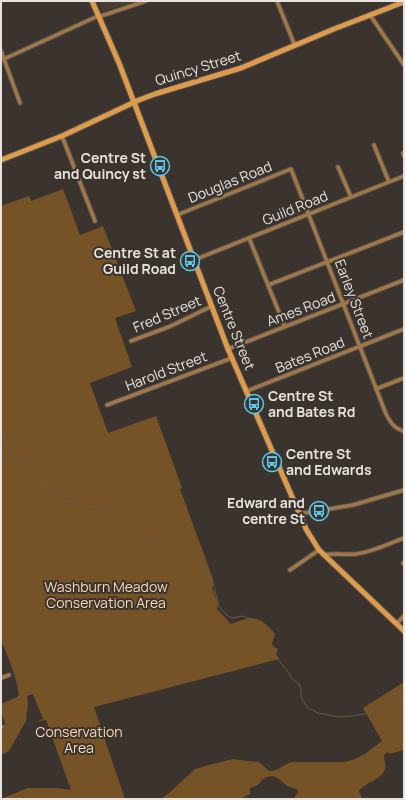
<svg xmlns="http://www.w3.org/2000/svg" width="405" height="800" font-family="Manrope,sans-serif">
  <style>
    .built { fill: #493e32 }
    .green { fill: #765227 }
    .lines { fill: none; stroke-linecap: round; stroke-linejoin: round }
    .stream { stroke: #6a5a48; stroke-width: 1 }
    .street-casing { stroke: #57504a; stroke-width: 5.5 }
    .secondary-casing { stroke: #57504a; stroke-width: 7 }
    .street { stroke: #a07749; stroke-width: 3.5 }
    .secondary { stroke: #dc9b4d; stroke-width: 5 }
    .labels { text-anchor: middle; stroke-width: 4; stroke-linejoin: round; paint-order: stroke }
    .street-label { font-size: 14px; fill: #e7e3df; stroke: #3b342e }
    .poi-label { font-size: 14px; font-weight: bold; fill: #e7e3df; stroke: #3b342e; text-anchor: end }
    .park-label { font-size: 14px; fill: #fad8b5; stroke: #3b342e }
  </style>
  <rect width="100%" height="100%" fill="#3b342e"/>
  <!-- built -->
  <path class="built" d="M98,1h39l-33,10h-2z"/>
  <!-- green -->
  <path class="green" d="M63,189l17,46 23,-9 33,85 -21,7 17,49 -42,16 18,50 48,-17 26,72 -2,1 33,90v6l-1,3 6,15 -1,6 14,15c6,-2 13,-5 19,-6 9,-1 20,9 25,16l-3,10 2,3 4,2 -2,5 3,5 -185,48 31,92h-124l27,-11h28l15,2 -25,-70 -11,2 8,-3 -10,-25 -6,2 1,7 -2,18 -17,30 -8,4v-25l2,-1 2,-6 -4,-11v-8l16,-7 2,-3c-3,-18 -11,-37 -18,-54v-434l28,-10 2,5z
    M404,682v68l-15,4 -1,-2 -4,3c0,4 2,9 1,13 -1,11 -21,15 -26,23l3,8h-67l-1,-1 4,-6 -1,-3 -10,-3 -8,-7 -6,-3 -6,1 -5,3 -4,5 -8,3v6l-10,5h-81l3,-1 7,-5 26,-24 10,-3 28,-7 14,2 12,1 10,9c11,0 14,-7 23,-9h53l10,-3 10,-5 17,-13 -19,-33z"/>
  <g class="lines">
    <!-- stream -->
    <path class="stream" d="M1,435l21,27 12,4 7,17 24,18h12l4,9 8,-3 22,1 12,11 1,11 63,25 15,12 11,16 6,24 9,9 5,2 9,-2 11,4 15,19 5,9 1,6 14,18 4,7 7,5 2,5v7l3,6 4,6 10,5 15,3 6,1 13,-1 17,-3 35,-15"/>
    <!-- street casing -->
    <g class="street-casing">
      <path id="street" d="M277,1l18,45
        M370,15l34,50
        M1,51l19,52
        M4,59l94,-43h3l45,-15
        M62,136l33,85
        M374,145l15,37
        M403,153l1,3
        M338,167l13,30
        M177,215l114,-46 95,245c5,9 7,13 17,17
        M249,238l36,89
        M194,260l210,-84
        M268,285l136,-53
        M131,341l40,-15 41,-20
        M228,349l176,-69
        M376,389l28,-11
        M247,391l157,-62
        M107,405l125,-47
        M299,514l54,-9 51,-15
        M324,555c11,-2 21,0 32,-1 17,-2 32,-10 48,-16
        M403,563l1,1
        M290,570l29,-20
        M396,624l8,-8
        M1,678l8,-3
        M1,727h1"/>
    </g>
    <!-- secondary casing -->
    <g class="secondary-casing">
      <path id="secondary" d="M92,1l27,62 109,286 78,180 13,21 85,81
        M1,160l61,-24 77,-36 16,-6 86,-26 93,-39 70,-27"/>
    </g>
    <!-- street -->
    <use href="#street" class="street"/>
    <!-- secondary -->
    <use href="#secondary" class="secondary"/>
  </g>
  <!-- icons -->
  <defs>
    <g id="bus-ring" transform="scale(1)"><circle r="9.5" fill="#3b342e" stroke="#5ac8e6" stroke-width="1.5"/><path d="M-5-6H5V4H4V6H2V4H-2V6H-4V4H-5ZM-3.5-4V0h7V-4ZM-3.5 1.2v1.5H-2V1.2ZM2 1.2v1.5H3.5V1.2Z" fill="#5ac8e6"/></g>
  </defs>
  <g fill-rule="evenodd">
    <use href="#bus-ring" x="160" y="166"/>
    <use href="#bus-ring" x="190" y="261"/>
    <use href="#bus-ring" x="254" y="404"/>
    <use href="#bus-ring" x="272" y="462"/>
    <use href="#bus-ring" x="319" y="511"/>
  </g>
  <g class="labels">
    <!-- street labels -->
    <g class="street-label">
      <text transform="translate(198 68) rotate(-17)" y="5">Quincy Street</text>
      <text transform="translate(230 182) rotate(-22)" y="5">Douglas Road</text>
      <text transform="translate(295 208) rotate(-22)" y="5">Guild Road</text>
      <text transform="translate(354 299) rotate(69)" y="5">Earley Street</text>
      <text transform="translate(301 309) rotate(-21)" y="5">Ames Road</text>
      <text transform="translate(167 314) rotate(-23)" y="5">Fred Street</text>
      <text transform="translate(234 328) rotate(68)" y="5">Centre Street</text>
      <text transform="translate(310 355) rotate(-22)" y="5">Bates Road</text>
      <text transform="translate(166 371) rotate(-21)" y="5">Harold Street</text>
    </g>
    <!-- poi labels -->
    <g class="poi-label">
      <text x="146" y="163">Centre St<tspan x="146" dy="16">and Quincy st</tspan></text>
      <text x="176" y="258">Centre St at<tspan x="176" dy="16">Guild Road</tspan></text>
      <text x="268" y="401" text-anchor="start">Centre St<tspan x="268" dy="16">and Bates Rd</tspan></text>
      <text x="286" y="459" text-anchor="start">Centre St<tspan x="286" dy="16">and Edwards</tspan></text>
      <text x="305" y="508">Edward and<tspan x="305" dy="16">centre St</tspan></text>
    </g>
    <!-- park labels -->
    <g class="park-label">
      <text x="106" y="592">Washburn Meadow<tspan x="106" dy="16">Conservation Area</tspan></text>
      <text x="79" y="737">Conservation<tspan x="79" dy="16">Area</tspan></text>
    </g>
  </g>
  <!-- border -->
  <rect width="405" height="800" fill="none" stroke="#e7e3df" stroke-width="4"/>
</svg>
